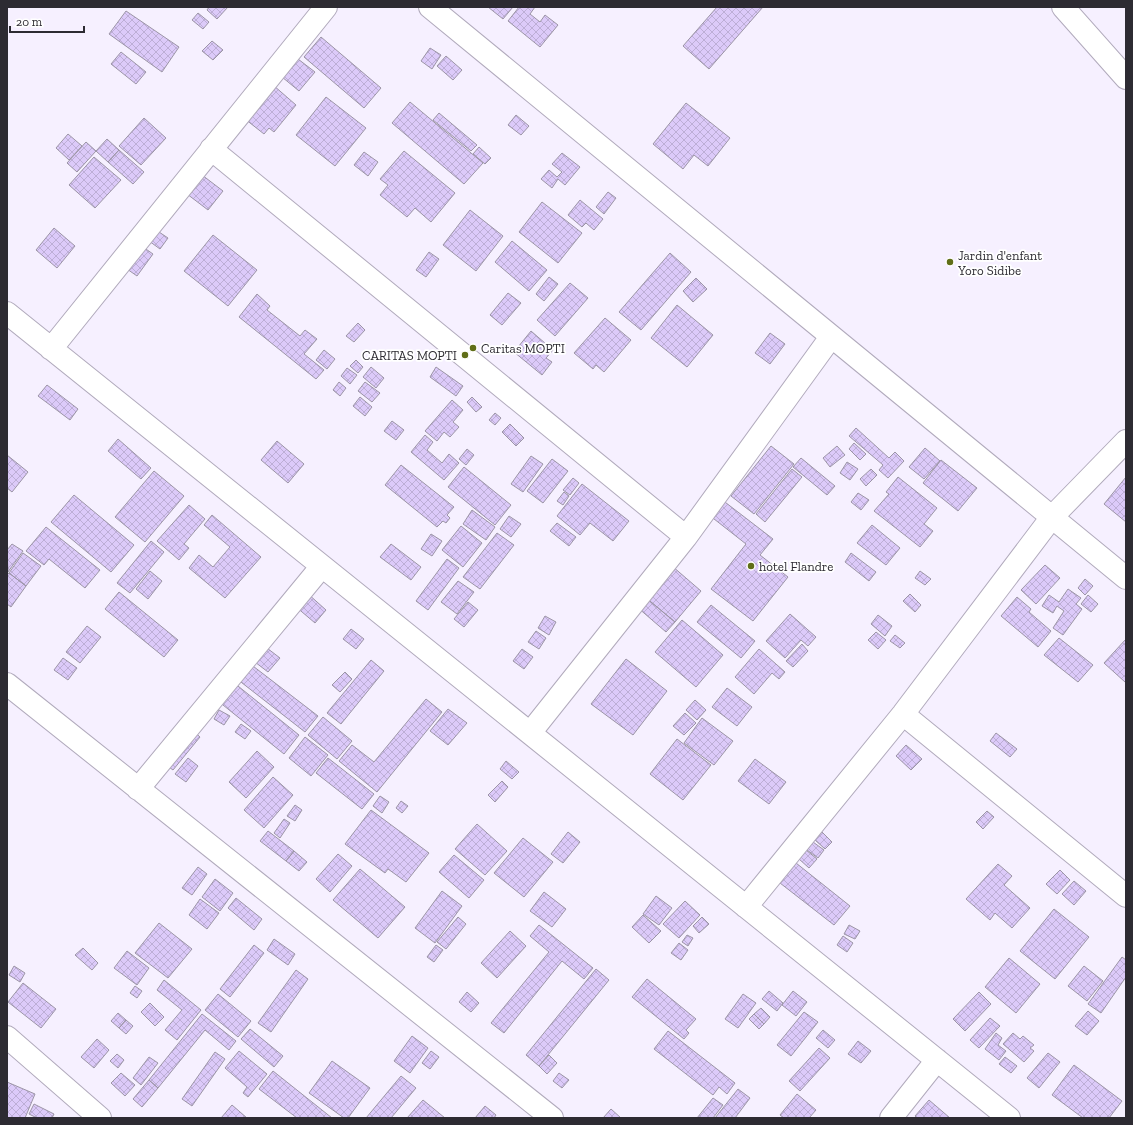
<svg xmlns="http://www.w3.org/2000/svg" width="1133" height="1125" font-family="'Zilla Slab',serif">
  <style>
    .building { fill: url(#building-cross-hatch); stroke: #9c95a6 }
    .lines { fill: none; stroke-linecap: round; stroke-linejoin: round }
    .minor-casing { stroke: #b1aabc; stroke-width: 24 }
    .minor { stroke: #fff; stroke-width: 22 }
    .poi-dot { fill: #606e18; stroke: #fff; stroke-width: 1.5 }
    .labels { text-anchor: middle; stroke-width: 3.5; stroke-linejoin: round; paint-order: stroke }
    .poi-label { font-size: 13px; fill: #2d2b32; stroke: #fff; text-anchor: start }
  </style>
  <defs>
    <pattern id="building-cross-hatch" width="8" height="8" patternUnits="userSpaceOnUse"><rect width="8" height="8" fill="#dccaf9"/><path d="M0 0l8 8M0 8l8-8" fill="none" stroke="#bdaed6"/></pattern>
  </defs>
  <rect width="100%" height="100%" fill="#f6f0ff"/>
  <!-- building -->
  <path class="building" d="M209,7h19l-11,12 -10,-9z
    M488,7h25l-10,12z
    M519,7h16l-5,7 10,8 5,-7 13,10 -18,22 -32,-26z
    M717,7h46l-54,62 -26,-23z
    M126,11l53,36 -17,25 -53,-38z
    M198,13l11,9 -6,7 -11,-9z
    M321,37l60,51 -17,20 -60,-51z
    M212,41l11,9 -10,10 -11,-9z
    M430,48l11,7 -9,14 -11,-8z
    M121,52l25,20 -10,12 -25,-20z
    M446,56l16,14 -9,10 -16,-14z
    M298,59l17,13 -16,19 -17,-14z
    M273,85l23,20 -22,27 -5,-4 -5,6 -19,-15z
    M326,97l40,31 -31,38 -39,-31z
    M410,102l73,61 -19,21 -72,-61z
    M686,103l44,35 -22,28 -14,-11 -11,14 -30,-25z
    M439,113l38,32 -6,6 -38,-31z
    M516,115l13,11 -8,9 -13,-10z
    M144,118l22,20 -25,27 -22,-19z
    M68,134l14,12 -13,14 -13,-12z
    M107,139l12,11 -11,12 -12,-11z
    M86,142l10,9 -19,21 -10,-9z
    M479,147l12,11 -6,6 -12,-10z
    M119,150l25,22 -11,12 -25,-22z
    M404,151l51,42 -24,29 -16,-14 -8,9 -27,-22 8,-10 -8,-6z
    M364,152l14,10 -10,14 -14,-11z
    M562,153l18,14 -15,18 -7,-6 -6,9 -11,-9 8,-9 8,7 5,-5 -10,-8z
    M94,157l27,23 -26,28 -26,-23z
    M202,175l21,16 -15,19 -21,-16z
    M608,192l8,6 -12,16 -8,-7z
    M580,200l23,19 -9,11 -8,-7 -4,4 -14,-12z
    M542,202l40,31 -24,30 -39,-31z
    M470,210l33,26 -27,35 -33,-26z
    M54,228l21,18 -18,22 -21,-18z
    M156,230l12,8 -8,11 -11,-8z
    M213,235l44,35 -29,36 -44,-35z
    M512,241l35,29 -18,21 -34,-29z
    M143,247l10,7 -16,22 -10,-7z
    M429,252l10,7 -13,18 -10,-7z
    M670,253l21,19 -50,58 -22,-18z
    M549,277l9,7 -14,17 -8,-7z
    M696,278l11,11 -14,13 -10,-11z
    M570,283l18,15 -33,38 -18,-16z
    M508,293l13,10 -19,22 -12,-10z
    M257,294l13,12 -3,4 33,26 5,-6 12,9 -13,15 20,16 -8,9 -77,-62z
    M677,305l36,30 -26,32 -36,-29z
    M605,318l26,22 -27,32 -8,-7 -3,4 -19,-16z
    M358,323l7,7 -11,12 -8,-6z
    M531,331l22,19 -7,8 6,4 -10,13 -28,-23z
    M770,333l15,11 -15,20 -15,-11z
    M324,350l11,9 -8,10 -11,-9z
    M356,360l7,7 -5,6 -8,-7z
    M371,367l13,11 -8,10 -13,-11z
    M436,367l27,19 -7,10 -26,-19z
    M347,368l10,7 -7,9 -9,-8z
    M339,382l7,6 -6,8 -7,-6z
    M365,382l15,11 -8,9 -14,-11z
    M47,385l31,24 -8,11 -32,-24z
    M360,397l12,10 -7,9 -12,-10z
    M472,397l10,10 -6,5 -9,-10z
    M452,400l11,10 -10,12 6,5 -9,10 -6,-5 -7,9 -12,-10z
    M495,413l6,5 -6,7 -6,-5z
    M392,421l12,9 -8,10 -12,-9z
    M510,424l14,14 -8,8 -14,-14z
    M856,428l33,30 6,-6 9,9 -16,17 -9,-8 4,-5 -34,-29z
    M425,435l8,7 -6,8 15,13 7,-9 10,9 -15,17 -33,-28z
    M118,439l33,29 -10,11 -33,-28z
    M277,441l27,23 -16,19 -27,-23z
    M854,443l12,11 -6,6 -11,-11z
    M771,446l23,18 -40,50 -23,-18z
    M837,446l8,9 -15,12 -7,-9z
    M925,448l15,13 -16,18 -15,-12z
    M467,449l7,6 -8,10 -7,-6z
    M7,455l21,17 -16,20 -5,-4z
    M531,456l12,8 -20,28 -12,-8z
    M801,458l34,28 -8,9 -34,-28z
    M552,459l16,12 -25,32 -16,-12z
    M941,460l36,28 -19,23 -35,-28z
    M847,462l11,7 -8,11 -10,-7z
    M401,465l53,42 -7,8 3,3 -4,5 -3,-2 -6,6 -52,-42z
    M464,467l47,38 -16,20 -47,-38z
    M792,469l10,8 -37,45 -9,-8z
    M871,469l6,6 -11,11 -6,-7z
    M154,471l30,25 -39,46 -30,-25z
    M898,477l39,31 -13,16 9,7 -13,16 -46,-36 15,-17 -3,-2z
    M1126,477v45l-22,-18z
    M573,478l6,5 -9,12 -7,-5z
    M582,484l47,37 -16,20 -23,-18 -10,12 -23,-19z
    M564,492l5,4 -6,9 -6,-4z
    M858,493l11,7 -8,10 -10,-8z
    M74,495l60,50 -23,27 -60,-50z
    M721,499l52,40 -13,16 28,22 -35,44 -42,-32 35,-45 -37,-29z
    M189,505l16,14 -21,25 5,4 -10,12 -22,-19z
    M472,510l23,17 -9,13 -23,-16z
    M212,515l49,42 -36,41 -36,-30 10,-13 14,12 17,-20 -26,-22z
    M509,516l12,8 -10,13 -11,-8z
    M557,523l19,14 -7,9 -19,-15z
    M872,525l28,23 -14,17 -29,-22z
    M461,526l21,17 -19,24 -21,-17z
    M46,527l54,43 -15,18 -36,-29 -5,6 -18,-14z
    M497,533l17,12 -34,44 -17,-12z
    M431,534l11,7 -10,15 -11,-7z
    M151,541l13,11 -34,41 -13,-10z
    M12,544l11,7 -15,21 -1,-22z
    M391,544l30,23 -10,13 -31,-23z
    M23,553l18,13 -15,20 -17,-13z
    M851,553l25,19 -7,9 -24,-19z
    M447,559l12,9 -31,42 -12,-9z
    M1045,565l15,13 -24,26 -15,-14z
    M672,566l29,25 -26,31 -30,-25z
    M150,571l12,10 -14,18 -12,-10z
    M920,571l11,8 -6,6 -10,-7z
    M9,573l17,13 -15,21 -4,-3v-29z
    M1085,579l8,7 -8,9 -7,-7z
    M458,581l16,11 -17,22 -16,-12z
    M1068,589l13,9 -5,6 6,5 -19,26 -10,-7 11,-17 -7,-5 -4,7 -11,-7 7,-11 10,7z
    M119,592l59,48 -14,17 -59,-48z
    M307,593l19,17 -11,13 -20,-17z
    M910,594l11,11 -6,7 -12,-11z
    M1088,595l10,9 -7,8 -10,-8z
    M645,597l30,25 -9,10 -29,-25z
    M1017,597l14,12 -2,3 22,19 -13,16 -37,-31z
    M468,602l10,8 -14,17 -10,-8z
    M711,605l44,36 -14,17 -44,-36z
    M790,614l26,23 -8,9 -7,-6 -16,18 -19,-17z
    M878,615l14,11 -7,10 -14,-12z
    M545,616l11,6 -7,13 -11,-7z
    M682,620l41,35 -27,32 -41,-35z
    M87,626l14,11 -21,26 -14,-11z
    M351,629l13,10 -8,10 -13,-10z
    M536,631l10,7 -7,11 -11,-7z
    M876,632l10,8 -8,9 -10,-9z
    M895,635l10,8 -5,5 -10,-7z
    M1059,638l34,27 -15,17 -34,-27z
    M1126,639v42l-1,1 -21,-19z
    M802,644l6,7 -15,16 -7,-6z
    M263,645l17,13 -12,14 -17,-13z
    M522,649l11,8 -9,12 -11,-8z
    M759,649l26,23 -6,7 -7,-6 -18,21 -19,-17z
    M63,658l14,10 -9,12 -14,-10z
    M626,659l41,32 -34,44 -42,-31z
    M371,660l13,11 -43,53 -14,-11z
    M249,663l69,53 -13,16 -68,-53z
    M345,672l7,7 -12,13 -8,-7z
    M233,682l66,53 -15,19 -66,-53z
    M727,688l25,19 -15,19 -25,-19z
    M426,699l16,13 -65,80 -38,-31 13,-16 22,17z
    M695,700l11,10 -9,10 -11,-10z
    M448,709l19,14 -19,22 -18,-14z
    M219,710l11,6 -6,9 -10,-6z
    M685,713l11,10 -12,12 -11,-9z
    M323,717l29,24 -15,18 -29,-24z
    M702,718l31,23 -19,24 -30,-22z
    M241,724l10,7 -6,8 -10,-7z
    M190,728l10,9 -27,33 -11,-8z
    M996,733l21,16 -7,8 -20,-16z
    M305,737l23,18 -17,21 -22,-18z
    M677,739l34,26 -28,35 -33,-26z
    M906,745l16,14 -11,11 -15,-14z
    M257,751l17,16 -28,31 -17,-16z
    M188,758l10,8 -12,16 -11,-8z
    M328,758l46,36 -12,15 -46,-36z
    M755,759l31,23 -17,22 -31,-23z
    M506,761l13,11 -7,7 -12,-10z
    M273,777l20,18 -29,33 -20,-18z
    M502,781l6,6 -13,15 -7,-7z
    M380,796l9,6 -7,11 -9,-7z
    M401,801l7,5 -6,7 -6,-5z
    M295,805l7,5 -7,11 -8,-5z
    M371,810l58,43 -23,29 -18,-13 -3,4 -40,-29z
    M987,811l7,6 -11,12 -7,-7z
    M284,819l6,4 -10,15 -6,-5z
    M477,824l30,27 -22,24 -30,-26z
    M268,831l26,20 -8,10 -26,-20z
    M568,832l12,10 -17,21 -12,-9z
    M822,832l10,10 -7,7 -10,-9z
    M523,838l30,24 -29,35 -30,-24z
    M813,842l11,8 -6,8 -11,-8z
    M806,850l11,9 -8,9 -10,-9z
    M294,851l13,11 -8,9 -13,-10z
    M338,854l14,12 -22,26 -14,-13z
    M454,855l30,25 -15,18 -30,-26z
    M796,863l54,43 -16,19 -54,-42z
    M998,864l14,12 -8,9 26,23 -18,20 -17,-15 -5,7 -24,-21z
    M198,867l9,7 -15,21 -10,-7z
    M360,869l45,38 -27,31 -45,-38z
    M1060,870l10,10 -13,14 -11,-10z
    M215,879l18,14 -13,18 -18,-14z
    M1074,881l12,10 -12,14 -12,-11z
    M442,891l20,15 -27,37 -20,-15z
    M544,892l22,17 -14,18 -22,-16z
    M656,896l16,12 -13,17 -16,-11z
    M236,898l26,21 -8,11 -26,-22z
    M200,899l19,14 -12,16 -18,-14z
    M685,901l15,14 -21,23 -16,-14z
    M1054,909l35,28 -34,42 -35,-28z
    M643,915l18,16 -12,12 -17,-16z
    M458,917l8,7 -20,25 -9,-7z
    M702,917l7,7 -10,9 -6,-7z
    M159,923l33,26 -24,29 -33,-25z
    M539,925l54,43 -9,11 -22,-18 -58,72 -13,-10 58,-71 -19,-16z
    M849,925l11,6 -5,8 -11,-5z
    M510,931l16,15 -29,32 -16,-15z
    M687,935l6,3 -5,8 -6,-4z
    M843,936l10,7 -6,9 -10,-7z
    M274,939l21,15 -7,11 -21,-15z
    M679,943l9,7 -7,10 -10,-7z
    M254,945l10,8 -34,44 -10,-8z
    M436,945l7,5 -9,12 -7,-5z
    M83,948l15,15 -6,7 -17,-15z
    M127,951l22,17 -12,17 -23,-17z
    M1122,957l4,3v17l-25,36 -13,-9z
    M1009,958l31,26 -24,29 -31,-26z
    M14,966l11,7 -5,9 -11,-7z
    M1084,966l19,15 -16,20 -19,-15z
    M596,969l13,11 -70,86 -13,-11z
    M296,970l12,9 -37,53 -13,-9z
    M647,979l49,40 -10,11 3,3 -5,6 -52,-42z
    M164,980l37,30 -24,30 -12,-10 17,-20 -25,-20z
    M23,983l33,26 -15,19 -33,-26z
    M135,986l7,5 -5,7 -7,-5z
    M769,991l14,12 -6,8 -15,-12z
    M793,991l14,11 -11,14 -14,-11z
    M467,992l12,11 -8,9 -12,-10z
    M979,992l12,12 -26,27 -12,-12z
    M218,994l33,27 -13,16 -33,-27z
    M743,994l13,9 -18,25 -13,-9z
    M150,1003l14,14 -9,9 -14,-14z
    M761,1008l9,9 -6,7 -10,-10z
    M1088,1011l11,10 -12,14 -12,-9z
    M804,1012l14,10 -27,34 -14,-11z
    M118,1013l8,7 -7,8 -8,-7z
    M202,1014l34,27 -7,9 -24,-20 -47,58 -9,-8z
    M754,1014l10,10 -5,5 -10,-10z
    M990,1018l10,8 -21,22 -9,-8z
    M126,1020l7,6 -7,8 -7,-6z
    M250,1029l33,27 -9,11 -33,-28z
    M823,1030l12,10 -7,8 -12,-10z
    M668,1031l67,52 -8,11 -8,-7 -6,8 -59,-46z
    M996,1033l6,5 -4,7 8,6 -7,9 -14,-11z
    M1013,1033l7,6 3,-3 11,9 -4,3 4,3 -10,11 -21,-18z
    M412,1036l16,12 -18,25 -16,-12z
    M97,1039l12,11 -15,18 -13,-11z
    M858,1041l13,10 -10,12 -13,-9z
    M819,1048l11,10 -30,33 -11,-10z
    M239,1051l28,23 -19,23 -5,-4 4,-6 -22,-19z
    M431,1051l8,6 -9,12 -8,-6z
    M215,1052l10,7 -33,47 -10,-7z
    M1048,1053l12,9 -21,26 -12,-10z
    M117,1054l7,6 -6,8 -8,-7z
    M549,1055l8,8 -10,11 -8,-8z
    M149,1057l9,6 -17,22 -8,-7z
    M1005,1057l12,9 -6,7 -12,-9z
    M332,1061l38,27 -22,30h-4l-35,-25z
    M1074,1065l48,36 -13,17h-26l-31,-23z
    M273,1071l59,47h-35l-38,-29z
    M121,1073l14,12 -10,11 -14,-13z
    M559,1073l10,7 -7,8 -9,-7z
    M401,1076l15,12 -25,30h-25z
    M149,1080l9,8 -16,19 -9,-8z
    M7,1082l28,12 -10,24h-18z
    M738,1089l12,9 -15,20h-20z
    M797,1094l19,16 -7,8h-25l-4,-3z
    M713,1098l10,7 -10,13h-16z
    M423,1100l22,18h-38z
    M929,1100l21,18h-33l-2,-2z
    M34,1104l20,10 -2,4h-15l-8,-4z
    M232,1105l15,13h-26z
    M485,1106l11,9 -2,3h-19z
    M611,1109l10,9h-18z"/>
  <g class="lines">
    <!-- minor casing -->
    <g class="minor-casing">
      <path id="minor" d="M430,7l696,571
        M1063,7l63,71
        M211,149l475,388
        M7,313l1002,805
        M51,349l275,-342
        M7,684l545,434
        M903,714l223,182
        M530,733l156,-196 145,-200
        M138,789l184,-223
        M746,907l157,-193 149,-197 74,-76
        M7,1037l93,81
        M891,1118l46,-58"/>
    </g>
    <!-- minor -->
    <use href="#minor" class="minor"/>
  </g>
  <!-- markers -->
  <g class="poi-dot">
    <circle cx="950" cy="262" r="4"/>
    <circle cx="473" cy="348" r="4"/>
    <circle cx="465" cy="355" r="4"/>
    <circle cx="751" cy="566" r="4"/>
  </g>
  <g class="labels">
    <!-- poi labels -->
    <g class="poi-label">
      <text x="958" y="260">Jardin d'enfant<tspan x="958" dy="15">Yoro Sidibe</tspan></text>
      <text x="481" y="353">Caritas MOPTI</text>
      <text x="457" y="360" text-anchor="end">CARITAS MOPTI</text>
      <text x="759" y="571">hotel Flandre</text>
    </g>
  </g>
  <!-- border -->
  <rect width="1133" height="1125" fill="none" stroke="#2d2b32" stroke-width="16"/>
  <!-- scale -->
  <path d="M10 26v6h74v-6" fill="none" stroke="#2d2b32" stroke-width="2"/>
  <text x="16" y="26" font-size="12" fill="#2d2b32" stroke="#ffffff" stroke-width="3" paint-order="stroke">20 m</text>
</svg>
